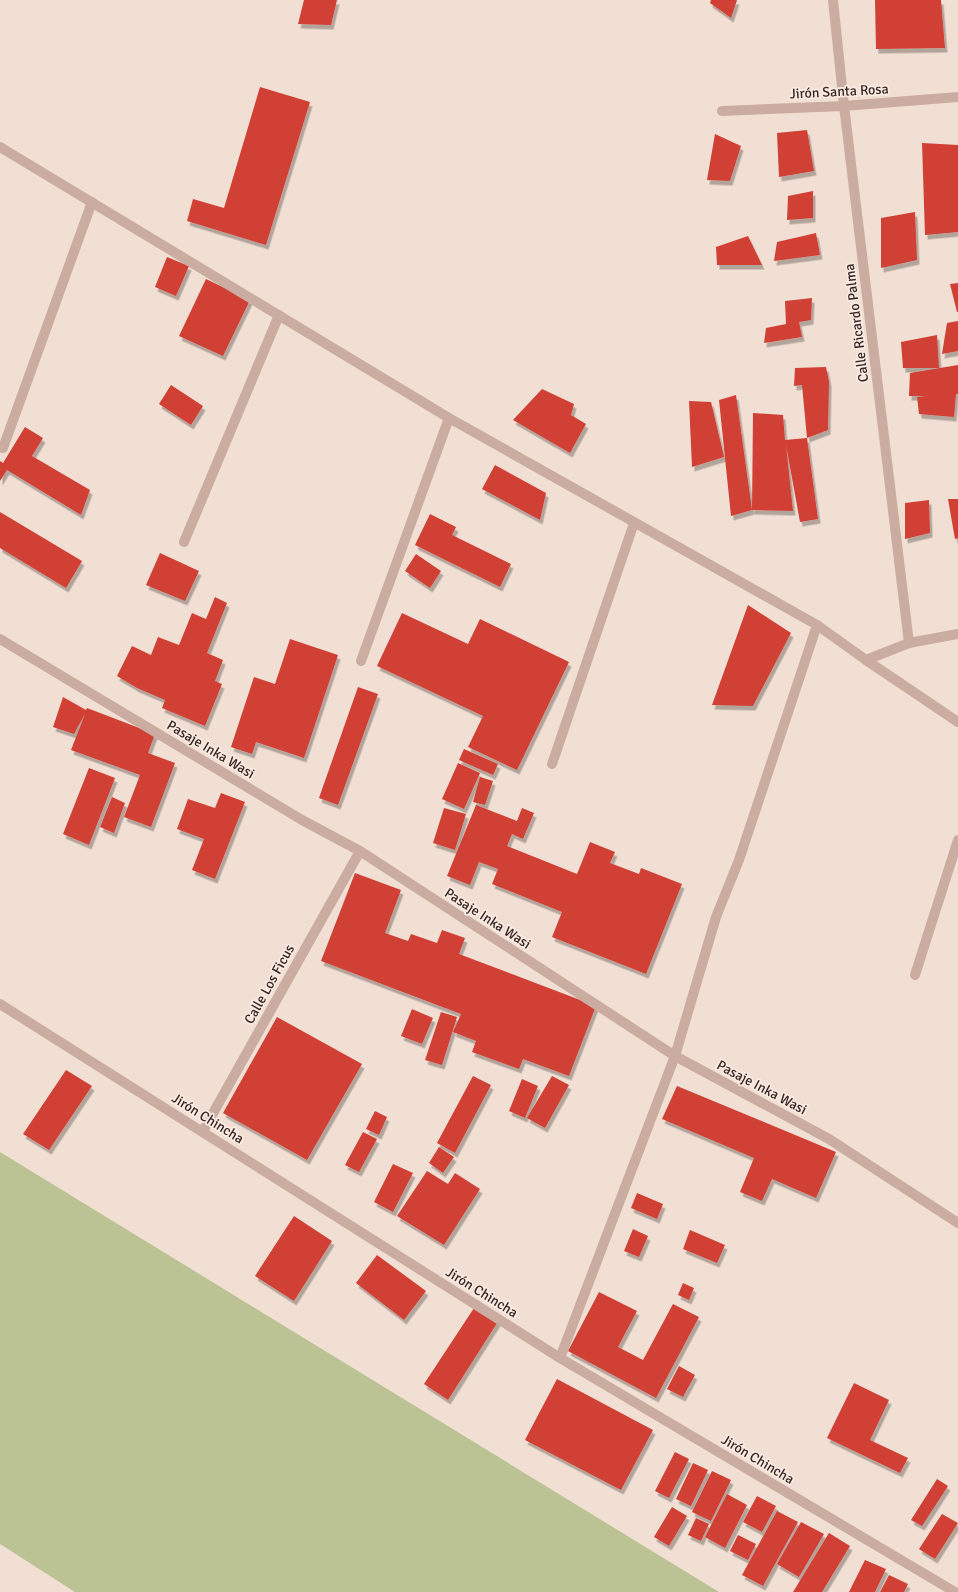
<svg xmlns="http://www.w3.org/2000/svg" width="958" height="1592" font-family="Signika,sans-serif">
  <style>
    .green { fill: #bbc294 }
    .building { fill: #d03f35; filter: url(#shadow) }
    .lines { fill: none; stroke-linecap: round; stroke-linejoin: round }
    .minor { stroke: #cbaca0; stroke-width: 10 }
    .tertiary { stroke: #cbaca0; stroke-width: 10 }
    .labels { text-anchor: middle; stroke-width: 3.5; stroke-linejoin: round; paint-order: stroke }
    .street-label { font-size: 14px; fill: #342624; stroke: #faeae1 }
  </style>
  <defs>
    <filter id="shadow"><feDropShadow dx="2.5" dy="4.5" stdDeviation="0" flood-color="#0004"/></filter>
  </defs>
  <rect width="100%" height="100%" fill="#f2dfd4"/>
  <!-- green -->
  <path class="green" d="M0,1152l719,440h-644l-75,-48z"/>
  <!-- building -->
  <path class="building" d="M304,0h33l-6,25 -33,-1z
    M711,0h26l-6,18 -21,-15z
    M875,0h66l4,48 -69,1z
    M260,87l50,15 -44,143 -79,-24 6,-22 31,9z
    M807,130l7,41 -35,6 -2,-44z
    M715,134l26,12 -11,35 -23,-1z
    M922,143l36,2v87l-33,3z
    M813,191v27l-26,2 1,-24z
    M915,212l2,48 -36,8v-50z
    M816,233l4,22 -46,6 3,-19z
    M748,236l14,29h-45l-1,-18z
    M167,257l22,9 -13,30 -21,-9z
    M206,279l44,21 -27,56 -44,-20z
    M958,283v29h-1l-7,-28z
    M812,298l-1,22 -12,2 3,15 -38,6 2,-15 20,-4 -1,-23z
    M958,321v30l-16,3 5,-31z
    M937,335l2,33h-36l-2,-26z
    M958,365v29h-2l-2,23 -35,-3 -2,-17 9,-1h-17l1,-23z
    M826,367l3,15 -1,48 -21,8 11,81 -18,3 -14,-77 7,66 -41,-1 1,-97 30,2 2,25 22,-2 -5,-53 -8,1 1,-18z
    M171,385l32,21 -12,19 -32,-21z
    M542,389l32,15 -3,11 15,9 -16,29 -57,-33z
    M736,395l16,115 -21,6 -12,-116z
    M689,401l22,1 13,55 -32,10z
    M25,427l18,11 -11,18 58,34 -9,25 -74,-45 -7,11v-20l3,2z
    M495,465l51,28 -6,27 -58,-31z
    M948,499h10v39l-3,1z
    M929,500l1,33 -25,6v-36z
    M0,512l82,49 -16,27 -66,-40z
    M430,514l26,13 -4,8 59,29 -11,23 -85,-42z
    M160,553l39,18 -14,30 -39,-16z
    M416,554l25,17 -11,17 -25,-17z
    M215,597l12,6 -20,50 16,7 -8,21 7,3 -17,42 -43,-18 3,-8 -28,-12 -20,-12 15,-30 19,9 7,-18 21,8 13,-32 14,6z
    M748,605l43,28 -38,73 -41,-1z
    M402,613l66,31 12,-25 89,43 -52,108 -49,-23 15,-31 -106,-50z
    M290,639l48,16 -34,103 -48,-16 -4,12 -21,-7 23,-70 21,7z
    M358,687l20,7 -40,111 -19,-7z
    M63,697l23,13 1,-2 68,26 -7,19 27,10 -24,64 -27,-10 16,-42 -69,-25 14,-36 -11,20 -21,-7z
    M464,749l34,15 -5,11 -34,-15z
    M458,763l22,10 -16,36 -22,-10z
    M89,768l26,10 -26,67 -26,-11z
    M480,777l13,4 -8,24 -12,-3z
    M221,793l24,9 -30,77 -23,-9 12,-31 -27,-10 11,-30 27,9z
    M112,797l13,6 -11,30 -14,-6z
    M476,805l41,16 5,-13 12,5 -11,26 -11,-5 -5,12 70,28 13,-32 25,10 -5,11 29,11 2,-6 41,16 -36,90 -94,-37 10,-25 -70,-28 6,-15 -19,-7 -9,23 -23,-9z
    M444,808l22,6 -11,36 -22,-7z
    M355,873l46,17 -16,43 23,8 3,-7 26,9 5,-13 23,8 -6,16 137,52 -27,70 -46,-17 -4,10 -47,-17 4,-11 -23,-9 8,-18 -140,-53z
    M412,1009l21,9 -11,26 -21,-8z
    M441,1012l16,5 -15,48 -17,-5z
    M277,1017l85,47 -55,96 -84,-47z
    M66,1070l26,16 -43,64 -26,-16z
    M473,1076l18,9 -36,68 -18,-10z
    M552,1076l17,9 -24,43 -18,-10z
    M522,1079l16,7 -13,32 -16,-7z
    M677,1086l159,66 -20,46 -44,-19 -10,22 -22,-9 14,-34 -92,-39z
    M375,1111l12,6 -8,18 -13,-6z
    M363,1132l14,7 -18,33 -14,-7z
    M439,1147l15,10 -11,16 -14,-10z
    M393,1164l20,9 -20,39 -19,-10z
    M427,1171l21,13 7,-11 25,16 -36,56 -47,-29z
    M637,1193l26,11 -6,15 -26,-11z
    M294,1216l38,25 -38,60 -39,-25z
    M633,1229l15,7 -9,21 -15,-6z
    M690,1230l35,15 -8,18 -34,-14z
    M377,1255l49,36 -22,29 -48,-37z
    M683,1283l11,5 -5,12 -11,-5z
    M599,1292l38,19 -19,36 25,13 30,-56 26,13 -43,81 -88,-47z
    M476,1305l23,15 -51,80 -24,-16z
    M679,1366l16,9 -12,22 -16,-8z
    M557,1379l96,51 -32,60 -96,-50z
    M854,1383l35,17 -19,40 38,18 -8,15 -73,-35z
    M675,1452l14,7 -20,39 -14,-7z
    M693,1463l15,7 -17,36 -15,-7z
    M712,1471l19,9 -20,41 -19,-9z
    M937,1479l11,7 -26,40 -11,-6z
    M727,1494l20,11 -22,43 -20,-11z
    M757,1496l19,10 -14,26 -19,-10z
    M672,1507l15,9 -18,30 -15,-9z
    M777,1511l21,11 -35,64 -21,-11z
    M942,1514l16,9 -23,36 -16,-10z
    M696,1518l13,6 -8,17 -13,-6z
    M801,1522l23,12 -25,43 -22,-13z
    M829,1533l21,13 -28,46h-29z
    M738,1535l18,9 -8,16 -18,-9z
    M865,1560l21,9 -11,23h-26z
    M889,1575l19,9 -4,8h-24z"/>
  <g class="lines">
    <!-- minor -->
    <path class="minor" d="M833,0l11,106 65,537
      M722,111l122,-5 114,-9
      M3,448l89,-246
      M184,542l95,-227
      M0,639l302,181 58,31 315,205 154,83 129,84
      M866,660l92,62
      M361,661l88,-243
      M552,764l82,-241
      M915,975l43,-135
      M0,1004l560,354 395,234
      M203,1131l157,-280
      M560,1358l115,-302 41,-139 23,-57 78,-235"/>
    <!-- tertiary -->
    <path class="tertiary" d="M0,147l449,271 368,207 49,35 43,-17 49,-9"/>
  </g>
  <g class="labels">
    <!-- street labels -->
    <g class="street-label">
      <text transform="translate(839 91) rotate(-3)" y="5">Jirón Santa Rosa</text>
      <text transform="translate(856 323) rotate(-97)" y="5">Calle Ricardo Palma</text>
      <text transform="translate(211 749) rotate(31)" y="5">Pasaje Inka Wasi</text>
      <text transform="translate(488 918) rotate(33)" y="5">Pasaje Inka Wasi</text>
      <text transform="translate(269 984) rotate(-61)" y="5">Calle Los Ficus</text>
      <text transform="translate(762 1087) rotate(28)" y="5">Pasaje Inka Wasi</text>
      <text transform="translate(208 1118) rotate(32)" y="5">Jirón Chincha</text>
      <text transform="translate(482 1292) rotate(32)" y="5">Jirón Chincha</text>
      <text transform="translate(758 1459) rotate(31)" y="5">Jirón Chincha</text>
    </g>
  </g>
</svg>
